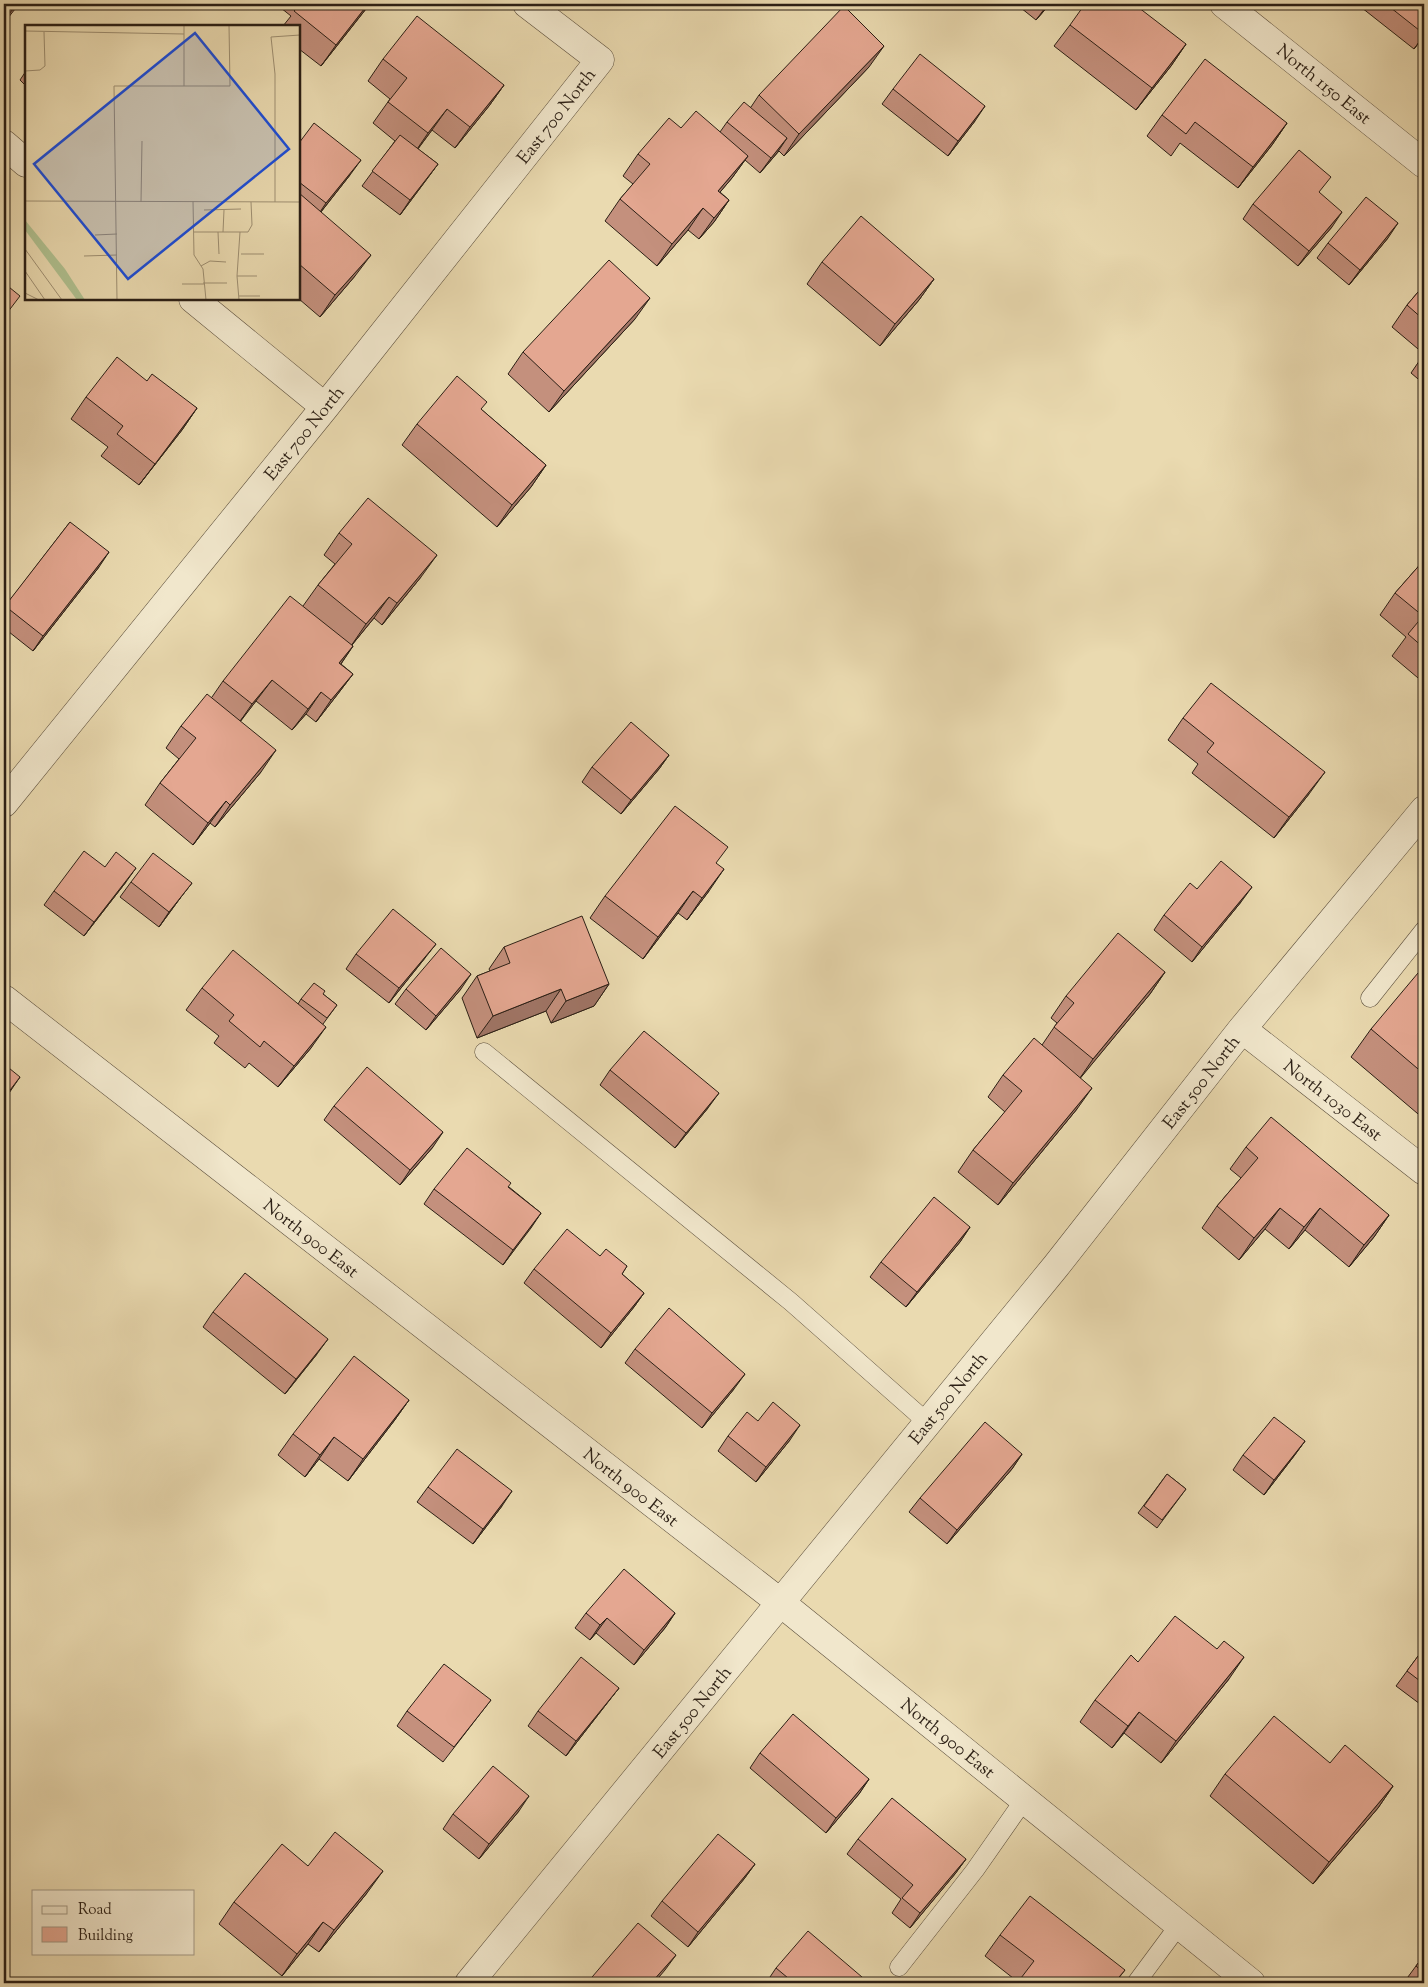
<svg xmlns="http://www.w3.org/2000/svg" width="1428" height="1987" font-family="'Sorts Mill Goudy',serif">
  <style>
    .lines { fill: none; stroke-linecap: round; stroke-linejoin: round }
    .service-casing { stroke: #5b4e3c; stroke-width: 19 }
    .minor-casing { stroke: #5b4e3c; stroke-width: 29 }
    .service { stroke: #f1e7cc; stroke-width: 18 }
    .minor { stroke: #f1e7cc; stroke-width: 28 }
    .wall { fill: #c4907d; stroke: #2b1f15 }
    .shaded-wall { fill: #a07566; stroke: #2b1f15 }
    .building { fill: #e4a791; stroke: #2b1f15 }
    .labels { text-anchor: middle; stroke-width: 5; stroke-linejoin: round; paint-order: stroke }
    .street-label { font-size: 18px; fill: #2b1f15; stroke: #f1e7cc }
    .inset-road { fill: none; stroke: #9e8f72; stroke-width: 1 }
    .view { fill: #1d4ed8; fill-opacity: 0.15; stroke: #1d4ed8; stroke-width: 2.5 }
    .inset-edge { fill: none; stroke: #2b1f15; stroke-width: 2.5 }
  </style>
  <rect width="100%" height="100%" fill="#eadab0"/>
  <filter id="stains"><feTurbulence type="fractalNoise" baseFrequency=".004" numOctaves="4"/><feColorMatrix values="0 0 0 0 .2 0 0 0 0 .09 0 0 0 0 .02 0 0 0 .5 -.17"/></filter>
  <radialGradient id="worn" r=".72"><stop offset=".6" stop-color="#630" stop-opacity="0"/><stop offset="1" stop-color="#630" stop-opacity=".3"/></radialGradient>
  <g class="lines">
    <!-- service casing -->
    <g class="service-casing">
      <path id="service" d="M1370,998l54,-68
        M484,1052l307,250 137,121
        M899,1967l76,-97 49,-70
        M1136,1983l43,-58"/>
    </g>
    <!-- minor casing -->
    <g class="minor-casing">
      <path id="minor" d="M1224,4l200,160
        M4,144l22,19
        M193,299l132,108
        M4,803l321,-396 275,-347 -73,-56
        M4,999l777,604 470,380
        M1242,1029l182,142
        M469,1983l587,-717 186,-237 182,-219"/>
    </g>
    <!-- service -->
    <use href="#service" class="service"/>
    <!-- minor -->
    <use href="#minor" class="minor"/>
  </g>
  <!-- wall -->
  <path class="wall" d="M276,4h94l-49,62 -22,-17v-23h-16l8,-10z
    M1016,4h34l-14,16z
    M1357,4h67v32l-10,13z
    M1070,25l116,19 -15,22 -35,44 -82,-64z
    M383,59l121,26 -15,21 -34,42 -23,-18 -14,19 20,15 -38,51 -38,-29 33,-45 -22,-18 17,-24 -22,-18z
    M869,67l-85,89 -5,-5 -19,22 -15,-13 -13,18 -12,14 9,8 -15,22 -15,17 -11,-9 -31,36 -52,-45 15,-22 13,-15 -10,-8 15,-22 43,-26 39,4 7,-10 24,-15 8,-12z
    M26,71v15l-6,-6z
    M893,89l82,32 -27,35 -66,-52z
    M1162,115l125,8 -15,22 -34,43 -58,-45 -9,13 -24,-20z
    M299,143l51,32 -29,37 34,64 -35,41 -21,-18z
    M1253,204l79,23 -34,39 -55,-47z
    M1388,238l-39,47 -32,-27 11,-15z
    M822,262l112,17 -15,21 -39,46 -73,-62z
    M1424,285v69l-32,-27 15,-22z
    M635,319l-86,93 -41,-38 15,-22z
    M1424,354v30l-13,-11z
    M147,381l50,27 -15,22 -43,55 -38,-29 7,-9 -37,-28 15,-22z
    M482,410l64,55 -15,22 -34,40 -95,-82 15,-21z
    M70,522l29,45 -66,84 -29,-23v-20z
    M339,533l82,44 -39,48 -8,-7 -22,27 1,1 -12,18 12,10 -16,21 -21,27 -10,-8 -14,16 -36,-29 -16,20 21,51 -46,55 -5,-4 -17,22 -48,-40 15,-22 19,-24 -13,-11 15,-22 31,-29 11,-16 80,-75 15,-21 17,-21 -11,-9z
    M1424,560v123l-32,-27 14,-19 -26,-22 15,-22z
    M1183,718l126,76 -35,44 -82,-65 6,-9 -30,-24z
    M669,755l-10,14 -38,45 -39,-32 10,-15z
    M105,867l21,15 -42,54 -40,-31 10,-14z
    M131,882l50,15 -22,30 -39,-30z
    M709,891l-22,29 -9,-7 -35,46 -53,-41 15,-22z
    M1241,902l-49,60 -38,-32 10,-15z
    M504,947l105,37 -15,22 -43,17 -5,-12 -69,27 -15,-40 15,-22 13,-5 -1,-2z
    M356,954l69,4 -36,45 -43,-34z
    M1165,972l-15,22 -70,84 -3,31 -79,96 -40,-33 15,-22 32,-38 -17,-15 15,-22 39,-30 15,-22 -6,-5 15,-22z
    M1424,978v141l-73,-62 20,-28z
    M202,988l96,16 3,-5 22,-5 14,11 -14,19 -12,24 -33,39 -29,-24 -4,5 -31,-25 5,-7 -33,-26z
    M406,989h55l-35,41 -31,-26z
    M610,1070l98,38 -33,40 -75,-63z
    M334,1106l99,41 -33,38 -76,-65z
    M1246,1147l143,68 -15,22 -25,30 -44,-37 -16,19 -24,-20 -26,31 -37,-32 15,-22 24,-28 -11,-9z
    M509,1187l32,26 -38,52 -79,-61 10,-15z
    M970,1227l-10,15 -54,65 -36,-30 11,-15z
    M600,1256l27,10 -5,8 22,19 -10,14 -33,41 -77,-65 10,-14z
    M213,1312l104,42 -32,40 -82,-67z
    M635,1349l99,40 -32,39 -77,-65z
    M409,1400l-15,21 -46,60 -29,-22 -14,18 -27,-22 15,-21z
    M758,1421l32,19 -34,42 -38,-31 10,-15z
    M1305,1441l-11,15 -30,39 -31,-25 10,-15z
    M1022,1454l-10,15 -65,75 -38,-32 11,-14z
    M1167,1474l19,15 -29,39 -19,-15z
    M428,1487l74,19 -29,38 -56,-42z
    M586,1613h89l-10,15 -31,37 -38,-32 -6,7 -15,-12z
    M1424,1648v59l-28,-21z
    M1138,1662l91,17 -68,84 -37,-30 -12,15 -32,-26 15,-22z
    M619,1688l-11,14 -42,54 -38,-30 10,-15z
    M491,1700l-11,14 -37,48 -46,-36 10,-15z
    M760,1753l109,26 -10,15 -33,39 -76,-65z
    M1330,1763l63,23 -15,22 -65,76 -103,-88 15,-22z
    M519,1811l-40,48 -36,-30 10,-15z
    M858,1839l108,20 -11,15 -45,54 -18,-15 9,-14 -54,-45z
    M755,1864l-11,15 -56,68 -37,-31 11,-15z
    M308,1866l59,27 -48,59 -11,-8 -26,32 -63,-52 15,-22z
    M1000,1935l125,35 -10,13h-98l1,-1 -33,-26z
    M1424,1955v28h-16l-3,-2z
    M776,1968l93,15h-103z"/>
  <!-- shaded-wall -->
  <path class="shaded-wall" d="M17,4h2l-15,19v-3z
    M368,4h2l-5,6 -44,56 15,-21z
    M1048,4h2l-14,16z
    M1424,35v1l-10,13z
    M1186,44l-15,22 -35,44 16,-22z
    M884,46l-15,21 -85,89 15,-22z
    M504,85l-15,21 -34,42 15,-21z
    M985,106l-10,15 -27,35 10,-15z
    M447,109l-15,21 -19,25 15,-22z
    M1287,123l-15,22 -34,43 15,-21z
    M787,138l-10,15 -17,20 11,-15z
    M748,156l-16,22 -27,32 13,-19z
    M361,160l-11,15 -34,43 10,-15z
    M438,164l-11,15 -27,36 10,-15z
    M729,200l-15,22 -15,17 15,-21z
    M703,208l-15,22 -31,36 15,-22z
    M1342,212l-10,15 -34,39 11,-15z
    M1398,223l-10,15 -39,47 11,-15z
    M371,255l-16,21 -35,41 15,-22z
    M934,279l-15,21 -39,46 15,-22z
    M650,298l-15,21 -86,93 15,-21z
    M197,408l-15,22 -43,55 16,-21z
    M546,465l-15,22 -34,40 15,-22z
    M109,552l-10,15 -66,84 10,-15z
    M437,555l-16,22 -39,48 15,-22z
    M389,597l-15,21 -23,28 15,-22z
    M353,646l-15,22 1,-5z
    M353,674l-16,21 -21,27 15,-22z
    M272,680l-16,21 -19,25 15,-22z
    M321,692l-15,22 -14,16 16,-21z
    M276,750l-15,22 -46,55 15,-22z
    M669,755l-10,14 -38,45 10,-14z
    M1325,772l-16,22 -35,44 15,-21z
    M226,801l-16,22 -17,22 15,-22z
    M136,868l-10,14 -42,54 10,-14z
    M724,869l-15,22 -22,29 15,-22z
    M192,883l-11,14 -22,30 10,-15z
    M1252,887l-11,15 -49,60 10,-15z
    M693,891l-15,22 -35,46 15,-22z
    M436,944l-11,14 -36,45 10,-15z
    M1165,972l-15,22 -72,87 15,-22z
    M471,974l-10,15 -35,41 10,-14z
    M609,984l-15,22 -43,17 15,-22z
    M561,989l-15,22 -69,27 16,-22z
    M326,1027l-15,21 -33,39 16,-21z
    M20,1077l-15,22 -1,1v-2z
    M1092,1088l-15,21 -79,96 15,-22z
    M719,1093l-11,15 -33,40 11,-15z
    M443,1132l-10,15 -33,38 10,-15z
    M1280,1208l-15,21 -26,31 15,-22z
    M1320,1208l-15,22 -16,19 15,-22z
    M541,1213l-10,15 -28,37 10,-15z
    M1389,1215l-15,22 -25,30 15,-22z
    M970,1227l-10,15 -54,65 11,-15z
    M644,1293l-10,14 -33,41 10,-15z
    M328,1339l-11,15 -32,40 11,-15z
    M745,1374l-11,15 -32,39 10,-15z
    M409,1400l-15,21 -46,60 15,-22z
    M800,1425l-10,15 -34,42 10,-15z
    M334,1437l-15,22 -14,18 15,-22z
    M1305,1441l-11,15 -30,39 10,-15z
    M1022,1454l-10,15 -65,75 10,-14z
    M512,1491l-10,15 -29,38 10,-15z
    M675,1613l-10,15 -31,37 10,-15z
    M607,1618l-11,15 -6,7 10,-15z
    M1244,1657l-15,22 -68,84 15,-22z
    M619,1688l-11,14 -42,54 10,-15z
    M1139,1712l-15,21 -12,15 16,-22z
    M869,1779l-10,15 -33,39 10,-15z
    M1393,1786l-15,22 -65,76 16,-22z
    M529,1796l-10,15 -40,48 10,-15z
    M966,1859l-11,15 -45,54 10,-15z
    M755,1864l-11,15 -56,68 10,-15z
    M383,1871l-16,22 -48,59 15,-22z
    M323,1922l-15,22 -26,32 15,-22z
    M676,1955l-11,15 -11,13h-3z"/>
  <!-- building -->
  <path class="building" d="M4,4h13l-13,16z
    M300,4h68l-32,41 -42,-34z
    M1085,4h49l52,40 -34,44 -82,-63z
    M1386,4h38v30z
    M844,6l40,40 -85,88 -40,-39z
    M417,16l87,69 -34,42 -23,-18 -19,24 -40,-31 19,-24 -24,-19z
    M920,54l65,52 -27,35 -65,-52z
    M1205,59l82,64 -34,44 -58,-45 -9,12 -24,-19z
    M744,102l43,36 -16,20 -44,-36z
    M696,111l52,45 -30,35 11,9 -15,18 -11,-10 -31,36 -52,-45 30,-35 -12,-10 31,-36 12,10z
    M314,123l47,37 -35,43 -27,-21v-39z
    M400,135l38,29 -28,36 -38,-29z
    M1299,150l32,27 -12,15 23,20 -33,39 -56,-47z
    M299,193l72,62 -36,40 -36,-31z
    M1366,197l32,26 -38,47 -32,-27z
    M861,216l73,63 -39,45 -73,-62z
    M609,260l41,38 -86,93 -41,-39z
    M4,283l16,13 -16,21z
    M1424,285v35l-17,-15z
    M117,357l30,24 5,-7 45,34 -42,56 -38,-30 6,-8 -37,-29z
    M457,376l30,26 -6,7 65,56 -34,40 -95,-81z
    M368,498l69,57 -40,48 -8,-6 -23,27 -48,-39 34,-41 -13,-11z
    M70,522l39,30 -66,84 -38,-30z
    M1424,560v88l-16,-14 15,-18 -28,-23z
    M290,596l63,50 -14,17 14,11 -22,26 -10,-8 -13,17 -36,-29 -20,24 -29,-23z
    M1211,683l114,89 -36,45 -82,-65 7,-9 -31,-25z
    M207,694l69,56 -46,55 -4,-4 -18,22 -48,-40 36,-45 -15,-12z
    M631,722l38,33 -38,45 -39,-33z
    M675,806l53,41 -12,16 8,6 -22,29 -9,-7 -35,46 -53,-41z
    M84,851l21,16 11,-15 20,16 -42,54 -40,-31z
    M153,853l39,30 -23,29 -38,-30z
    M1221,861l31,26 -50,60 -38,-32 26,-32 7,6z
    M393,909l43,35 -37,44 -43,-34z
    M582,916l27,68 -43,17 -5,-12 -68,27 -16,-40 33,-13 -6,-16z
    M1118,933l47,39 -72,87 -39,-32 20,-24 -8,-7z
    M441,948l30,26 -35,42 -30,-27z
    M233,950l93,77 -32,39 -30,-25 -4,6 -31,-26 5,-6 -32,-27z
    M1418,973l6,5v96l-53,-45z
    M314,983l11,8 -2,3 14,11 -10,13 -26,-19z
    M644,1031l75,62 -33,40 -76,-63z
    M1034,1038l58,50 -79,95 -40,-33 49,-59 -19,-16z
    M4,1064l16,13 -16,21z
    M367,1067l76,65 -33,38 -76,-64z
    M1271,1117l118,98 -25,30 -44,-37 -16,19 -24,-19 -26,30 -37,-32 41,-48 -12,-11z
    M467,1148l44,35 -3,4 33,26 -28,37 -79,-61z
    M934,1197l36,30 -53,65 -36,-30z
    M567,1229l33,27 6,-7 21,17 -5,8 22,19 -33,40 -77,-64z
    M245,1273l83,66 -32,40 -83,-67z
    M669,1308l76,66 -33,39 -77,-64z
    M354,1356l55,44 -46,59 -29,-22 -14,18 -27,-21z
    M773,1402l27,23 -34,42 -38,-31 19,-24 11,9z
    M1274,1417l31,24 -31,39 -31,-25z
    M985,1422l37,32 -65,76 -37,-32z
    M457,1449l55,42 -29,38 -55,-42z
    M1167,1474l19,15 -24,31 -18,-14z
    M624,1569l51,44 -31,37 -37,-32 -7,7 -14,-12z
    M1175,1616l42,33 7,-8 20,16 -68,84 -37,-29 -11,14 -33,-26 36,-45 7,7z
    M1424,1648v36l-17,-13z
    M581,1657l38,31 -43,53 -38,-30z
    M444,1664l47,36 -37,47 -47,-36z
    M793,1714l76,65 -33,39 -76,-65z
    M1274,1716l56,47 15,-18 48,41 -64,76 -104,-88z
    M493,1766l36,30 -40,48 -36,-30z
    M892,1798l74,61 -46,54 -18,-15 11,-13 -55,-46z
    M335,1832l48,39 -49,59 -11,-8 -26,32 -63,-52 48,-58 26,22z
    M718,1834l37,30 -57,68 -36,-31z
    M1030,1896l95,74 -11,13h-87l-6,-5 13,-17 -34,-26z
    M638,1923l38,32 -25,28h-64z
    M808,1931l61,52h-75l-18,-15z
    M1424,1955v18l-8,-7z"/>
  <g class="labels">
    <!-- street labels -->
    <g class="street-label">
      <text transform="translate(1324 84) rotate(39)" y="6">North 1150 East</text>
      <text transform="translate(556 116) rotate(-52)" y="6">East 700 North</text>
      <text transform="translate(304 433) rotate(-51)" y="6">East 700 North</text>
      <text transform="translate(1201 1082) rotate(-52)" y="6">East 500 North</text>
      <text transform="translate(1333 1100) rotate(38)" y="6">North 1030 East</text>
      <text transform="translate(311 1238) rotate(38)" y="6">North 900 East</text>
      <text transform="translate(948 1398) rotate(-51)" y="6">East 500 North</text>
      <text transform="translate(631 1487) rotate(38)" y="6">North 900 East</text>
      <text transform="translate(692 1712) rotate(-51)" y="6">East 500 North</text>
      <text transform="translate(948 1738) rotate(39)" y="6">North 900 East</text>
    </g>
  </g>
  <!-- overview -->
  <g transform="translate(25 25)">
    <rect width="275" height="275" fill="#eadab0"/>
    <path d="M0,195l40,49 20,31h-8l-52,-70z" fill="#b0c190"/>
    <path class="inset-road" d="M0,6l159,3M0,46l15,-1 5,-4 -1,-34M159,61v-61M0,176l275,1M168,176l1,54 9,14 3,31M116,177l1,-61M250,177v-128l-4,-37 29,-2M179,185l37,-1M169,207h54l4,-7 -1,-23M193,207l1,22M198,207l1,-22M70,210l22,-1M0,224l37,51M216,229h23M59,231l33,-1M176,241l9,-5 16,1M0,246l20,29M212,251h20M178,258h24M157,259h22M0,268l14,7M214,271h21M92,275l-3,-214h116l-1,-61M214,275l-2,-24 3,-44"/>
    <path class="view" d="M170,8l94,116 -161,130 -94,-115z"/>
    <rect width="275" height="275" class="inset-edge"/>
  </g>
  <!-- margin -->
  <rect width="1428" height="1987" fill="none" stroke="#eadab0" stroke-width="20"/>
  <rect x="5" y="5" width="1418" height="1977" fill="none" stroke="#2b1f15" stroke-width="2.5"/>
  <rect x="10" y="10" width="1408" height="1967" fill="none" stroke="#2b1f15"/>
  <!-- legend -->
  <rect x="32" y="1890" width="162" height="65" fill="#f1e7cc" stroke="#a29783"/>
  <rect x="42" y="1906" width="25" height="8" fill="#f1e7cc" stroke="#a29783"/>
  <text x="78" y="1914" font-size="15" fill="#2b1f15">Road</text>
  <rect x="42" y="1927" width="25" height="15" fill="#e4a791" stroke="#a29783"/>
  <text x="78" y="1940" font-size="15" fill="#2b1f15">Building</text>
  <rect width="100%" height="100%" filter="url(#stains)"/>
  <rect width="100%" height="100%" fill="url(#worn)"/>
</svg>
